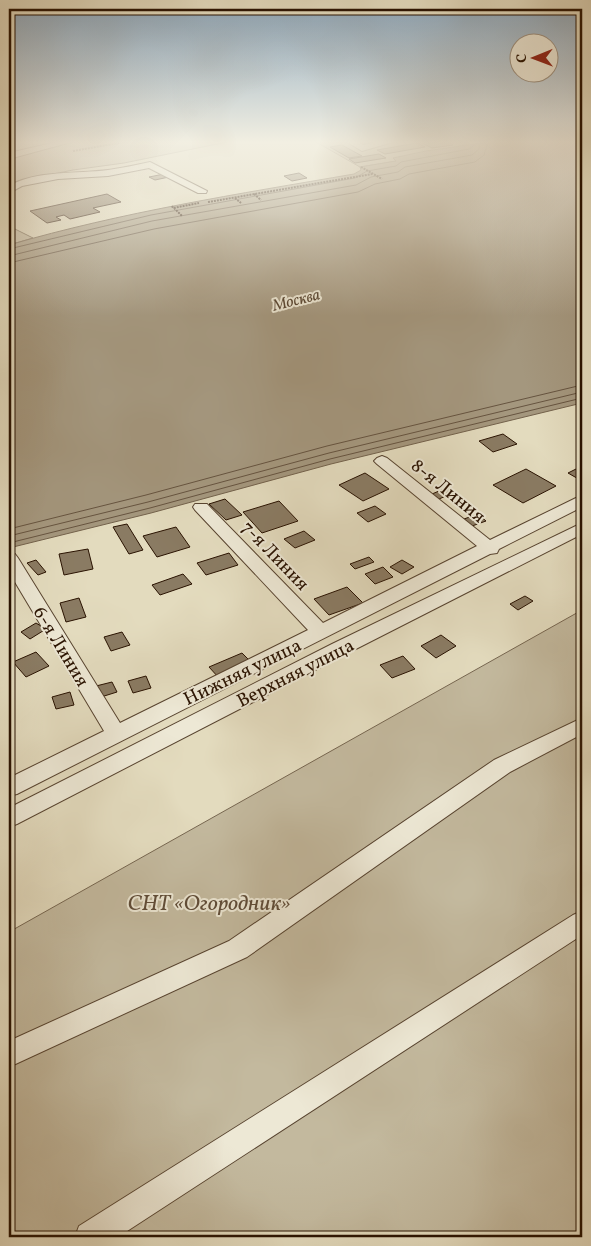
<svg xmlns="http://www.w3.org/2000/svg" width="591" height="1246" font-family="Vollkorn,serif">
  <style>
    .green { fill: #c3b99e; stroke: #766650 }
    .water { fill: #a4977e; stroke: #73624c }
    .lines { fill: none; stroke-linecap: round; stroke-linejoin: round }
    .shore { stroke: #665440; stroke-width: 1 }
    .building { fill: #8a7b63; stroke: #291201 }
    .minor-casing { stroke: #584430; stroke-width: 2 }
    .path { stroke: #291201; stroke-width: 2; stroke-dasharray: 2 1; stroke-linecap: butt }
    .minor { fill: #ede8d5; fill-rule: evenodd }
    .labels { text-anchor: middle; stroke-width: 4; stroke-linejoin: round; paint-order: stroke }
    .far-water-label { font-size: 16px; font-style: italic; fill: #5a4733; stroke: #ede8d5 }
    .street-label { font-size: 19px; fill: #291201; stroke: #ede8d5 }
    .near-park-label { font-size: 22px; font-style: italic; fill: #5f4c38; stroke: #ede8d5 }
  </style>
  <rect width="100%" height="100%" fill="#e3dbbe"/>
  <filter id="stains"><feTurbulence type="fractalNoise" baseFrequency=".004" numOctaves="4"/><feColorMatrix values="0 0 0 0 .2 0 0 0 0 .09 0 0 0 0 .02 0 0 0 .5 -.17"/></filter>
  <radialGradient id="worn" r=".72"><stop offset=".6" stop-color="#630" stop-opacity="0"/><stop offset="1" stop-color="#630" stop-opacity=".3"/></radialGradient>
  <!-- green -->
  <path class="green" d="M74,142h153l-103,21 -51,7 -64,13v-25z
    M316,142h149l4,2 -72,17 -37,6z
    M9,226l24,12 -24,7z
    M582,610v627h-573v-305z"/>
  <!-- water -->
  <path class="water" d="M489,142h93v261l-251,61 -180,49 -142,35v-303c113,-33 229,-51 345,-71l7,-4 -1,-3 36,-6 -3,-3 33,-7z"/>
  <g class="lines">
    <!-- shore -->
    <path class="shore" d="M9,249l142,-34 204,-37 12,-7 29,-5 5,-4 68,-13 4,-3 1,-4
      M9,256l143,-35 204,-36 15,-8 27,-5 7,-5 67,-12 7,-6 1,-7
      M9,263l145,-34 204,-37 17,-8 25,-5 9,-5 66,-12 9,-7 4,-13
      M9,529l137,-34 181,-49 255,-61
      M9,536l139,-34 181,-49 253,-61
      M9,543l141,-35 180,-49 252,-61"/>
  </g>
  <!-- building -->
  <path class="building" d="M448,142l5,3 -21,3 -10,-5z
    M417,143l8,4 -40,7 -8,-4z
    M342,145l20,11 -13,2 -19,-11z
    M379,154l7,4 -31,5 -6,-4z
    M299,173l8,5 -15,3 -8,-5z
    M164,174l5,3 -14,3 -6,-3z
    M107,194l14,8 -28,6 7,4 -30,7 -6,-4 -8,2 5,3 -14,3 -17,-12z
    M503,434l14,10 -24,8 -14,-11z
    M582,466v15l-14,-8z
    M526,469l30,17 -33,17 -30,-18z
    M365,473l24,16 -26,12 -24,-16z
    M446,488l7,5 -14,6 -7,-5z
    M225,499l17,16 -16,5 -17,-16z
    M279,501l19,20 -36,12 -19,-21z
    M375,506l11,8 -18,8 -11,-9z
    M478,514l8,7 -14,5 -8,-7z
    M127,524l16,26 -14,4 -16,-27z
    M176,527l14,20 -33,10 -14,-21z
    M304,531l11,9 -20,8 -11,-9z
    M88,549l5,20 -29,6 -5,-21z
    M229,553l9,12 -32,10 -9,-12z
    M369,557l5,5 -19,7 -5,-5z
    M36,560l10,12 -8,3 -11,-12z
    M402,560l12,7 -12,7 -12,-7z
    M383,567l10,10 -18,7 -10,-10z
    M183,574l9,10 -32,11 -8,-10z
    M347,587l16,16 -34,12 -15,-16z
    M525,596l8,5 -15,9 -8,-6z
    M79,598l7,19 -20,5 -6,-19z
    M36,623l10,6 -16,10 -9,-7z
    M122,632l8,13 -19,6 -7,-14z
    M441,635l15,11 -20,12 -15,-12z
    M36,652l13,14 -23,11 -13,-15z
    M242,653l10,10 -33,15 -10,-11z
    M403,656l12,13 -23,9 -12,-13z
    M146,676l5,12 -18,5 -5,-12z
    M112,682l5,10 -16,5 -5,-11z
    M70,692l4,13 -18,4 -4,-12z"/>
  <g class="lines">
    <!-- minor casing -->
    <g class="minor-casing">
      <path id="minor" d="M56,142h15l-62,17v-6z
        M347,142h11l5,3 14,-3h16l-31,9z
        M150,162l57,29 -1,2h-8l-49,-25 -41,8 -50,3 -36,7 -13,7v-7c27,-16 68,-12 99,-16 14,-2 28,-5 42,-8z
        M382,456l5,2 103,82 86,-42 6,-2v11l-83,42 -2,4 -7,1 -473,240 -8,2v-18l95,-47 -95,-159v-19l6,1 3,4 102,165 188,-93 -113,-120 -2,-3 2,-3h12l116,119 154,-77 -100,-82 -3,-3 3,-3z
        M582,523v11l-236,120 -329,170 -8,3v-19l323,-164z
        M582,718v16l-72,38 -263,185 -238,110v-26l220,-100 265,-181z
        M582,911v24l-464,302h-43l4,-11 494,-311z"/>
    </g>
    <!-- path -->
    <path class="path" d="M73,151l51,-9
      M361,167l21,12
      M254,194l7,6
      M235,198l6,5
      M208,202l164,-28
      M172,206l1,2 26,-5
      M174,208l8,8"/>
    <!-- minor -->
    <use href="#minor" class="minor"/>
  </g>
  <!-- sky -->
  <linearGradient id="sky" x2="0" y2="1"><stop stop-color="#8da8be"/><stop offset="0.45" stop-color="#f2efe2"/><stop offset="1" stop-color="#f2efe2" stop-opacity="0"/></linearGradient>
  <rect width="591" height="316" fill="url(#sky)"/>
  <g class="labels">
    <!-- far-water labels -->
    <g class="far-water-label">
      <text transform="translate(296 299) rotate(-14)" y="6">Москва</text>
    </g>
    <!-- street labels -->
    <g class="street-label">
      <text transform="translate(449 490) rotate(39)" y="7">8-я Линия</text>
      <text transform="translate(276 555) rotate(46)" y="7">7-я Линия</text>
      <text transform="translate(62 646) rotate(59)" y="7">6-я Линия</text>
      <text transform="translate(242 671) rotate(-26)" y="7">Нижняя улица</text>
      <text transform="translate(295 672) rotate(-27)" y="7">Верхняя улица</text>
    </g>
    <!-- near-park labels -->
    <g class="near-park-label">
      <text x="209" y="910">СНТ «Огородник»</text>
    </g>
  </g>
  <!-- margin -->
  <rect width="591" height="1246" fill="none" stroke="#e3dbbe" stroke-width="30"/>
  <rect x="10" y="10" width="571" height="1226" fill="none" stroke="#291201" stroke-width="2.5"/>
  <rect x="15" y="15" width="561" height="1216" fill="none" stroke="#291201"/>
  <!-- north arrow -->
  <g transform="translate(534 58) rotate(269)"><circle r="24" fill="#ede8d5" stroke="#9f9280"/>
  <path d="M0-4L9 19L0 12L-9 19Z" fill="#8f2418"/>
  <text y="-8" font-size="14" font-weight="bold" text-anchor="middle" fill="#291201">С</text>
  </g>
  <rect width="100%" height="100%" filter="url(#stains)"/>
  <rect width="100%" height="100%" fill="url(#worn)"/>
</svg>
